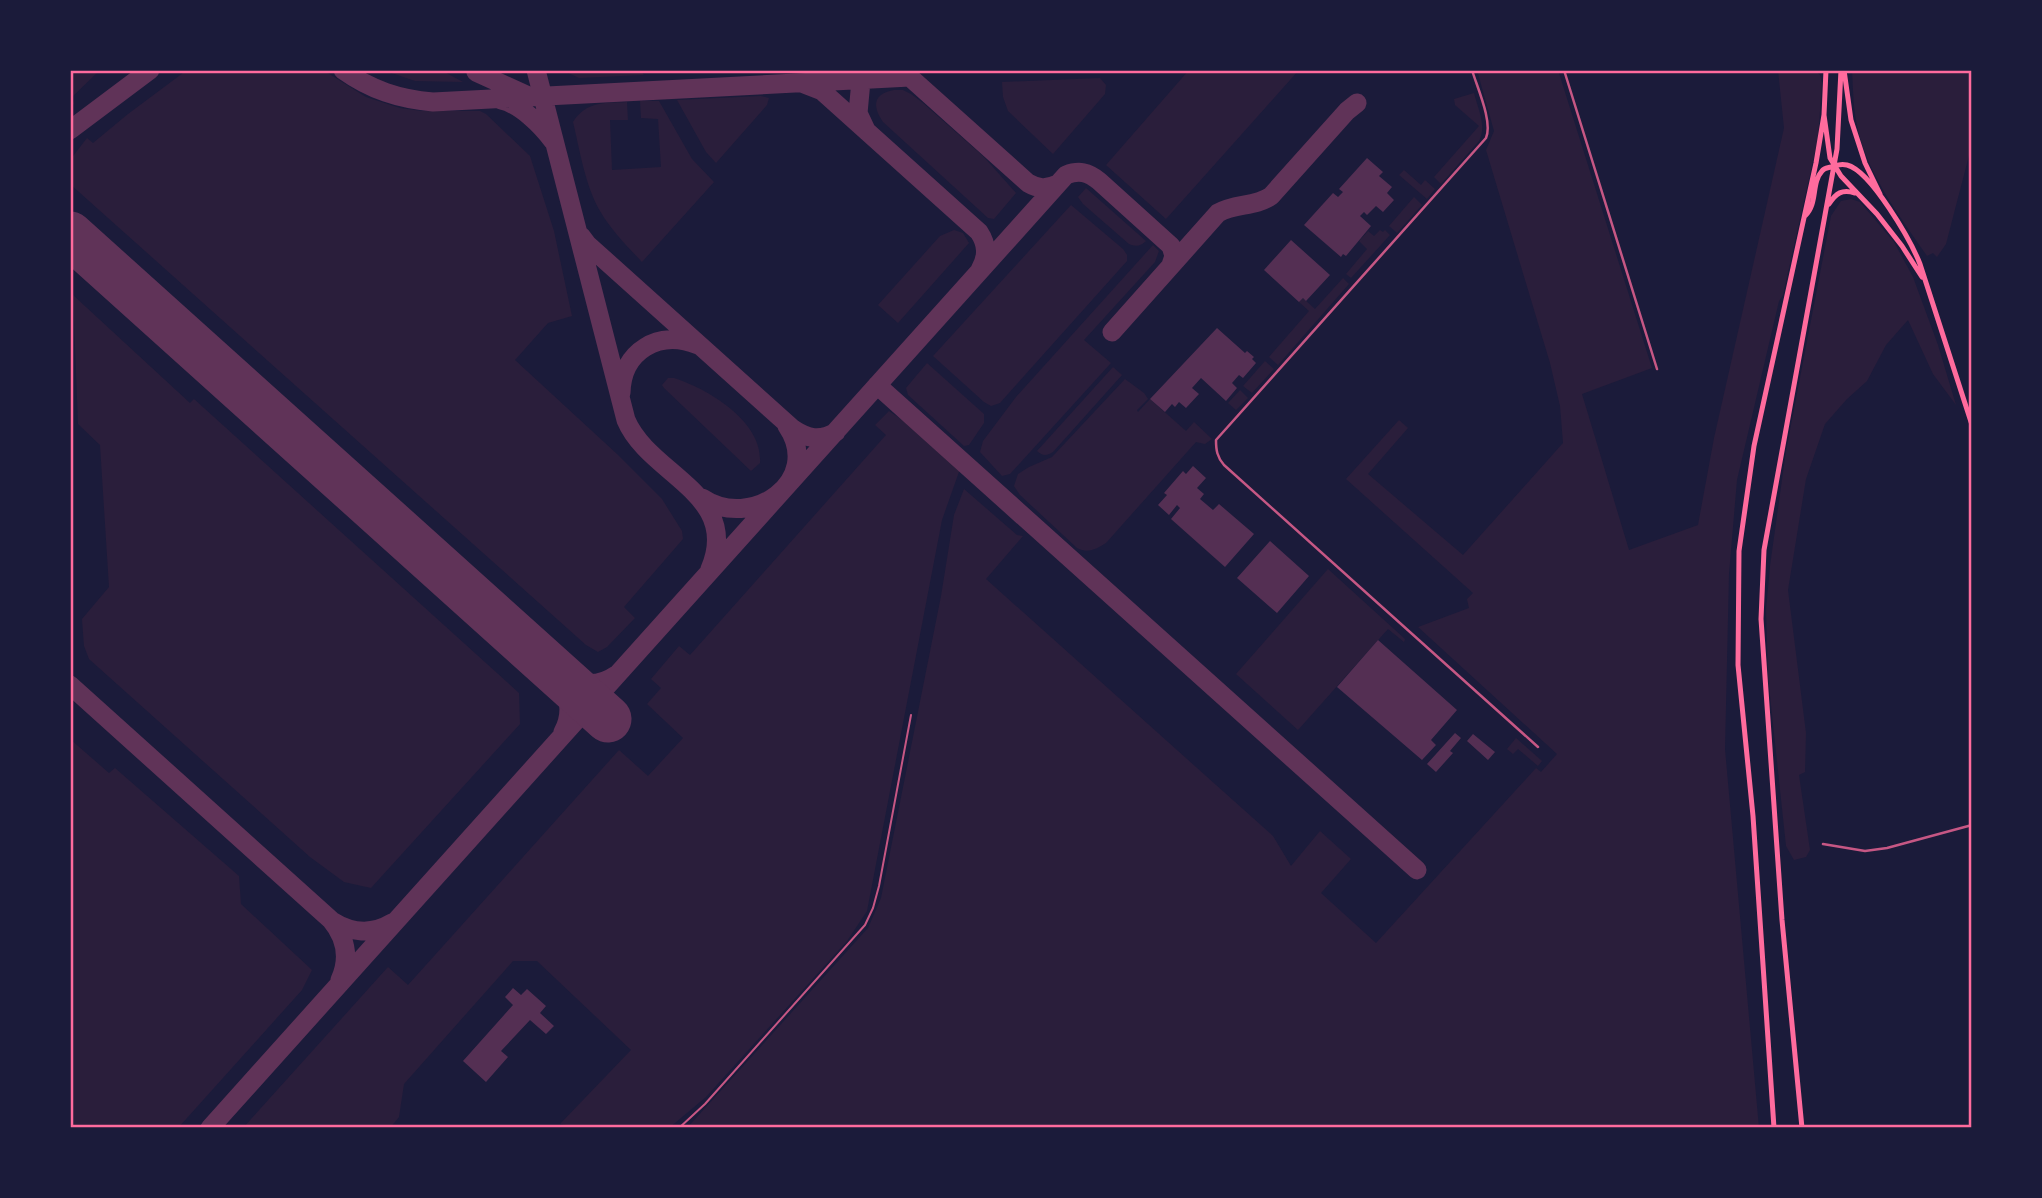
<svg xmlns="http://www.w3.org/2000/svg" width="2042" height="1198" font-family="Barlow,sans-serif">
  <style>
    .green { fill: #2a1e3b }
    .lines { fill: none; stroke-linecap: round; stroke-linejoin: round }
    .taxiway { stroke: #603358; stroke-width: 19 }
    .runway { stroke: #603358; stroke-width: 47 }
    .building { fill: #542f53 }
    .service { stroke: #c65784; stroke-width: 2 }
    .minor { stroke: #c65784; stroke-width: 2.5 }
    .trunk { stroke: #ff6b9d; stroke-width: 5 }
    .neatline { fill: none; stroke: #ff6b9d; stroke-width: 2.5 }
  </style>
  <rect width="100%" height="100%" fill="#1b1b3a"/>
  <!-- green -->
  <path class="green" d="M70,70h30l-28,27 2,7 -4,3z
    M187,70h136l43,27 34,11 22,3h58l6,3 44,42 24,75 18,85 -24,7 -33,37 102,94 45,45 20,32 1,8 -59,68 11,11 -28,29 -9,5 -12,-7 -516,-461v-24l17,-22 6,5 35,-29z
    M383,70h58l22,12 -48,-1z
    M562,70h78l4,5 -65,3z
    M1189,70h110l-133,149 -60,-54z
    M1477,70h81l94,298 -70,26 47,156 69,-25 16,-87 70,-310 -6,-58h37l5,5 2,8 -4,56 -35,156 -4,6 -42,179 -8,94 -4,175 34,379h-1072l181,-200 13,-30 60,-302 13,-81 10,-26 53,46 6,1 -37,43 287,257 18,30 29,-35 31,28 -30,34 55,50 160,-175 5,4 16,-18 -139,-127 51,-19 -2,-9 6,-6 -127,-114 53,-59 9,8 -40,46 95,81 100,-112 -3,-37 -10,-43 -64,-213 8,-19z
    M1852,70h120v74l-26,100 -9,13 -4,-4 -6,3c-28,-41 -63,-86 -71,-136 -3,-17 -3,-34 -4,-50z
    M1100,78l6,7 -1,9 -52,60 -45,-43 -5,-14 -1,-15z
    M894,90h9l8,4 12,9 60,53 33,37 -22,26 -6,-1 -105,-96c-11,-16 -10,-28 11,-32z
    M1474,93c4,16 13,33 5,48l-38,43 -7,-7 45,-51 -24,-21 -1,-6z
    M761,96l8,2 -2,7 -51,58 -10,-11 -29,-52z
    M640,101h19l33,58 22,23 -72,80c-15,-16 -31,-32 -42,-51 -15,-26 -20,-60 -27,-89 13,-21 32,-19 54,-20l1,18h-18l2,50 49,-3 -3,-48 -17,-1z
    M1404,170l17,15 4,-5 10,9 -8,10 -28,-24z
    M1086,188l60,53c-5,5 -10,6 -17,3l-46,-40 -5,-7z
    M1414,197l8,8 -25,28 -8,-7z
    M1851,199l9,3 34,40 19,35 25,68 18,60 -23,-31 -25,-54 -22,25 -19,36 -20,18 -22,25 -19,55 -18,111 18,143 -1,39 -6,3 11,75 -4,7 -12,3 -8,-14 -18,-169 -2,-67 4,-44 16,-115 45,-235 10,-15z
    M1071,205l52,44 4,6v6l-127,142 -9,3 -7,-4 -51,-46z
    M954,230l9,3 6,10 -71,80 -20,-18 62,-69z
    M1380,230l3,2 2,-2 5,5 -39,43 -5,-4 21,-25 -8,-8 9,-10 6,5z
    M1153,245l6,6 -4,11 -71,78 27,23 -101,111 -8,2 -22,-24 3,-11 33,-44z
    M1343,278l6,6 -71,81 -9,-8 40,-46 -10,-9 4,-4 12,11z
    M73,295l117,108 4,-4 325,294 1,31 -149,164 -27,-6 -34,-25 -221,-198 -5,-13 -2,-27 27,-32 -9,-142 -22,-21z
    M1265,361l9,8 -22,24 -9,-7z
    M927,363l57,51v9l-15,22 -5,1 -56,-51 -2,-7z
    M1113,367l9,8 -69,77c-7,4 -10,4 -16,-1z
    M668,378h6c34,11 89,43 86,85l-9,8 -87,-83 -2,-3z
    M1125,379l19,14 4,6 -11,11 1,2 12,-13 36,32 8,-9 18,17 -7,5 -9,-2 -90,101c-10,6 -18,11 -29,5l-57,-53 -6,-9 4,-12 11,-7 23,-10z
    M1240,390l8,8 -12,12 -8,-7z
    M889,411l19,13 52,45 -18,51 -75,391 -20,30 -141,156 -37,31h-85l-24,-4 71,-74 -94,-89h-24l-109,123 -5,33 -9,11h-147l145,-161 20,18 211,-235 29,26 35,-38 -36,-34 14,-16 -10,-9 28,-33 11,9 196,-220 -11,-10z
    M1328,569l77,70 -1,3 -16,-13 -90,101 -62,-56z
    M1516,738l26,23 -4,5 -20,-17 -5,5 -6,-5z
    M70,739l39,34 6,-5 124,108 2,28 71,66 -10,20 -124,138h-108z"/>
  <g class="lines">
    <!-- taxiway -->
    <path class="taxiway" d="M343,70c28,20 56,29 90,32l477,-25
      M536,70l90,350c23,55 116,74 84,149
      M862,70l-4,43 8,17
      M903,71l125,112c10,6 19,6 30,1
      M476,72l50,23
      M804,84l18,7 157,141c8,12 9,24 1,38
      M501,100c19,4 40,25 52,41
      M70,130l80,-60
      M581,236l6,8 206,185c15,10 27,12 43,3
      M1112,332l106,-119c17,-10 37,-6 53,-17l76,-85 10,-8
      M877,385l540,485
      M621,393c1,-42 38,-64 77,-48
      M702,498c49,33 122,-17 85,-72
      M550,666c16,20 26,42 13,66
      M556,671c18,13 40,18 60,4
      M70,685l261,235c15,18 19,38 9,60
      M332,921c19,12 40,14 60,2
      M210,1128l856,-953c13,-5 22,-3 33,6l72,65 3,10 -3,9"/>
    <!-- runway -->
    <path class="runway" d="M70,235l538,484"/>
  </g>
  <!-- building -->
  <path class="building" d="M1367,158l16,14 -4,4 13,11 -5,6 7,7 -11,12 -7,-6 -9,9 -3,-3 -4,4 11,10 -25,30 -3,-2 -2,3 -37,-32 29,-32 5,4 5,-5 -4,-3z
    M1291,240l39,35 -24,26 -3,-3 -4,4 -35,-32z
    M1217,328l28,25 2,-2 7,6 -2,2 4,4 -13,15 -4,-3 -7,8 5,5 -11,13 -25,-23 -9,10 7,6 -13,14 -7,-6 -4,5 -3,-3 -7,8 -15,-13z
    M1193,466l13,12 -9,10 7,6 -4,5 13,11 6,-6 35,30 -29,33 -54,-48 9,-11 -3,-3 -8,10 -11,-10 9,-10 -3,-2 19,-22 3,3z
    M1270,541l39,35 -32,37 -40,-35z
    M1378,640l79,70 -26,30 5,5 -14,15 -85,-73z
    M1455,733l6,5 -11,13 3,2 -17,19 -9,-8z
    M1473,734l22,18 -7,8 -21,-19z
    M513,988l8,7 6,-6 19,17 -6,7 14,13 -8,8 -16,-14 -29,31 7,6 -22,25 -23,-21 50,-56 -8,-8z"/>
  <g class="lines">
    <!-- service -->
    <path class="service" d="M679,1128l26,-24 160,-179 8,-17 6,-22 32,-171"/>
    <!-- minor -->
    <path class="minor" d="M1472,70c5,17 21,52 14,68l-270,302c0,10 1,17 8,25l314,282
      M1564,70l93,299
      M1823,844l42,7 22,-3 85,-23"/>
    <!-- trunk -->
    <path class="trunk" d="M1826,70l-2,45 6,43 11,18 36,38 25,32 20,31
      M1844,70l7,50 14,43 15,31
      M1829,204c7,-11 13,-15 26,-11
      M1805,216c13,-12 6,-33 17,-45 2,-3 5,-3 9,-4 5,-2 11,-3 16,-2 24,6 64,76 73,99l52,161
      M1774,1128l-21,-312 -15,-151 1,-114 15,-105 62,-283 8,-48
      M1802,1128l-20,-208 -21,-301 3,-69 73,-401 4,-79"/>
  </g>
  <!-- border -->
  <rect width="2042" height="1198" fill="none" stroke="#1b1b3a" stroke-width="144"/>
  <rect x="72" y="72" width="1898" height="1054" class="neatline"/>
</svg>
